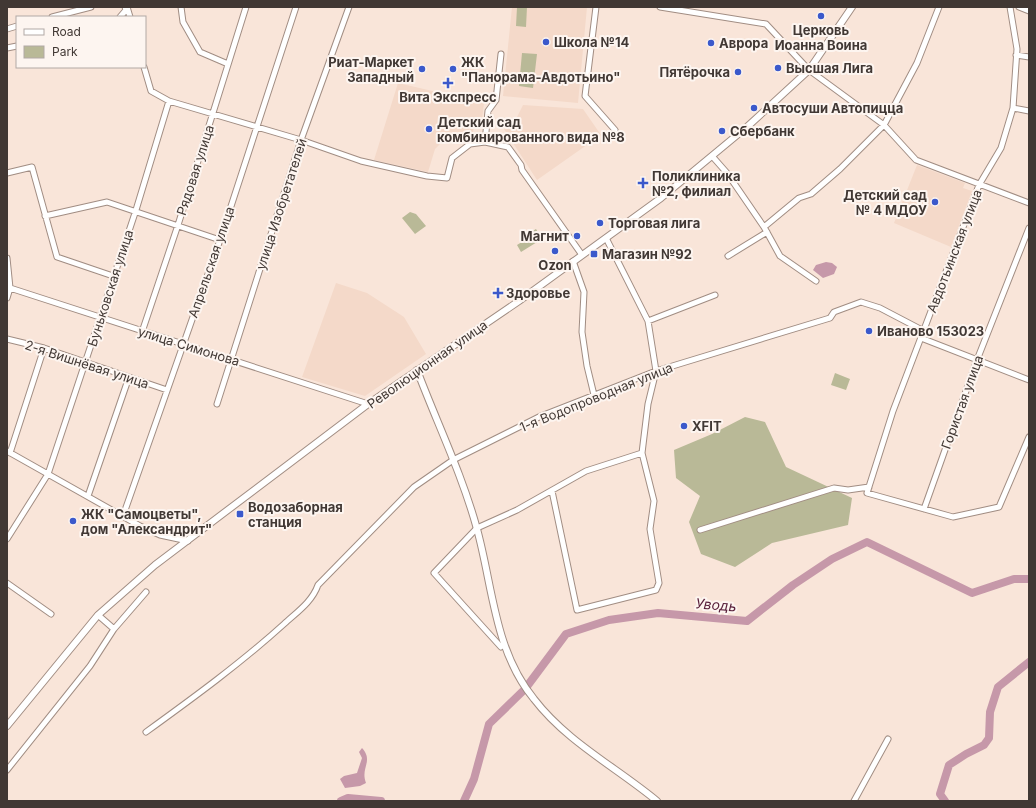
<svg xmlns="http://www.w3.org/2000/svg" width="1036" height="808" font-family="Inter,sans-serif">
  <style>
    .built { fill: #f4d9c9 }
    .green { fill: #b9b997 }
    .water { fill: #c698a9 }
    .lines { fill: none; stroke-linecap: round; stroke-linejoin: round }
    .river { stroke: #c698a9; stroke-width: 8 }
    .minor-casing { stroke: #a18d83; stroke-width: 7 }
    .major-casing { stroke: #a18d83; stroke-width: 8 }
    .minor { stroke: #fff; stroke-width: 5 }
    .major { stroke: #fff; stroke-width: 6 }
    .poi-dot { fill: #3b59cb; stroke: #fdf5f0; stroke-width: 1.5 }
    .labels { text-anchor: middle; stroke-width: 4; stroke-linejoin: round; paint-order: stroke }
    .poi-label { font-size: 13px; font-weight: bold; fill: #413834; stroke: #fdf5f0; text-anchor: start }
    .street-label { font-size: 13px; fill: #413834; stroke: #fdf5f0 }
    .water-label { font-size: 14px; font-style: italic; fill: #59203b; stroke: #fdf5f0 }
  </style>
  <rect width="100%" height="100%" fill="#f9e5d9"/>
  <!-- built -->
  <path class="built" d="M512,7h75l-9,96 -75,-7z
    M398,83l86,20 -2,17 -7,-1 -3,19 -32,6 -5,5 -7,23 -54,-12z
    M523,105l60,4 18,26 -64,45 -33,-51 3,-4 9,-6z
    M917,165l48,18 -2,5 9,3 -21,56 -57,-24z
    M336,283l31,10 37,24 22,37 -61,42 -63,-19z"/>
  <!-- green -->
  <path class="green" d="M517,7h10l-1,20 -10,-1z
    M522,53l15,1 -4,34 -14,-2z
    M410,212l6,2 10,12 -11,8 -13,-16z
    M536,229l6,10 -21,13 -4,-7 8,-5 -2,-3z
    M835,373l15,6 -4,11 -15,-5z
    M745,417l20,5 21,45 66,31 -4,27 -76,18 -37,24 -34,-13 -12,-32 11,-26 -24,-18 -2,-28 38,-16z"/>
  <!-- water -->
  <path class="water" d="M826,262l6,1 5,4 -3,7 -11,4 -10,-8 3,-5z
    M362,748c12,13 -2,20 4,35l-6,3 -15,2 -5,-9 4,-3 13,-3 5,-15 -3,-6z"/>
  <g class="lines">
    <!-- river -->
    <path class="river" d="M341,801l7,-3 33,3
      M464,801l10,-22 15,-55 36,-35 41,-55 43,-14 49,-7 89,8 46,-36 39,-26 35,-17 105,51 42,-14h15
      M945,801l-5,-7 9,-29 17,-11 18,-9 5,-7 1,-26 8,-25 31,-25"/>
    <!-- minor casing -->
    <g class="minor-casing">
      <path id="minor" d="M127,7l3,10
        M181,7l2,15 17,30 28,12
        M596,7l-11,89 30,34
        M660,7l106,17 43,46 75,55 32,35 113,43
        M1010,7l7,42 -4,59 -12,40 -22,37 -86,226 -26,82 86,24 46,-10 30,-70
        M1019,7l10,4
        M52,17l39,-10
        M120,17l6,-7 -1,-3
        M7,29l10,-3
        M7,48l10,-2
        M1016,55l13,2
        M144,67l7,24 18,10 132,39 60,21 66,15 20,2 5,-20 18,-14 15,-2 23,5 13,18 1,5 60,85
        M1013,108l16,3
        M485,142l3,-31 8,-11 5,-46
        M712,156l15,17 37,54 16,29 36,25
        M7,173l25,-6 25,90 56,19
        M45,216l62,-14 113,38
        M764,227l35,-29 12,-4 29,-25 44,-44 33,-62 22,-56
        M728,256l39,-24
        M7,258l3,30 -3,10
        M573,261l11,31 -2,40 5,34 7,29
        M10,288l358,116
        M648,321l67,-26
        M142,332l36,-107 68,-218
        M921,338l108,42
        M7,339l37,9 123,42
        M217,404l84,-264 48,-133
        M7,451l133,75 20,9 28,6
        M10,453l34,-105
        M552,491l25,119 79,-20 3,-7 -9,-54 4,-28 -12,-48 6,-49 8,-33 -8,-50 -42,-83
        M88,496l41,-119
        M924,509l53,-149 52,-132
        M123,516l97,-276 76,-233
        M700,530l134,-42 14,2 21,-3
        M7,539l41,-65 88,-264 33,-109
        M7,583l44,31
        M98,615l16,14
        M501,647l-67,-74 43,-45 40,-18 69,-39 56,-18
        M146,732c47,-34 95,-69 138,-108 13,-12 28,-22 34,-39l96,-98 39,-27 88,-44 115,-45 174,-53 4,-6 27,-10 19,6 44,23
        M7,770l83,-104 24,-37 32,-37
        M854,801l34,-62"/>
    </g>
    <!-- major casing -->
    <g class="major-casing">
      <path id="major" d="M417,370c20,53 45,104 60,159 16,58 17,121 57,170 33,43 82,68 123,102
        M7,726l91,-111 57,-50 213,-161 151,-103 142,-103 87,-72 61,-56 43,-63"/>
    </g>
    <!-- minor -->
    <use href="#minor" class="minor"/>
    <!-- major -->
    <use href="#major" class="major"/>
  </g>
  <!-- markers -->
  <g class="poi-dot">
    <circle cx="821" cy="16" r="4"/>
    <circle cx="546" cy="42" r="4"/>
    <circle cx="711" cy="43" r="4"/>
    <circle cx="778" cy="68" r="4"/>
    <circle cx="422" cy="69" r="4"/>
    <circle cx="453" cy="69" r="4"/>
    <circle cx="738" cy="72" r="4"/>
    <path d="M446 77h4v4h4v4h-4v4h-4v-4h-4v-4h4z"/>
    <circle cx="754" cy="108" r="4"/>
    <circle cx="429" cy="129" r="4"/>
    <circle cx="722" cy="131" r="4"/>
    <path d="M641 177h4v4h4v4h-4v4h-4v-4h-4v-4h4z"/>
    <circle cx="935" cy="202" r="4"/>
    <circle cx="600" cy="223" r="4"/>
    <circle cx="577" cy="236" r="4"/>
    <circle cx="555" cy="251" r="4"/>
    <rect x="590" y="250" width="8" height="8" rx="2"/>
    <path d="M496 287h4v4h4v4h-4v4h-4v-4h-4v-4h4z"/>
    <circle cx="869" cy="331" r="4"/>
    <circle cx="684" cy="426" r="4"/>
    <rect x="236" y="510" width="8" height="8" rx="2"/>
    <circle cx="73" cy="521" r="4"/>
  </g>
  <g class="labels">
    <!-- poi labels -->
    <g class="poi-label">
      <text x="821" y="35" text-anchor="middle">Церковь<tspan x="821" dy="15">Иоанна Воина</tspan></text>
      <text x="554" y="47">Школа №14</text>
      <text x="719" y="48">Аврора</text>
      <text x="414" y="67" text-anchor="end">Риат-Маркет<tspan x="414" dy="15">Западный</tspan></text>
      <text x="461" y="67">ЖК<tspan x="461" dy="15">"Панорама-Авдотьино"</tspan></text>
      <text x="786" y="73">Высшая Лига</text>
      <text x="730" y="77" text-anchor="end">Пятёрочка</text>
      <text x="448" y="102" text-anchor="middle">Вита Экспресс</text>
      <text x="762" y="113">Автосуши Автопицца</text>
      <text x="437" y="127">Детский сад<tspan x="437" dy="15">комбинированного вида №8</tspan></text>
      <text x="730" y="136">Сбербанк</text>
      <text x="652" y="181">Поликлиника<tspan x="652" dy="15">№2, филиал</tspan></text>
      <text x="927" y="200" text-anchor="end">Детский сад<tspan x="927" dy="15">№ 4 МДОУ</tspan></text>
      <text x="608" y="228">Торговая лига</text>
      <text x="569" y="241" text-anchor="end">Магнит</text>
      <text x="602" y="259">Магазин №92</text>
      <text x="555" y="270" text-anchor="middle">Ozon</text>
      <text x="506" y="298">Здоровье</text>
      <text x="877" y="336">Иваново 153023</text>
      <text x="692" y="431">XFIT</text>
      <text x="248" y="512">Водозаборная<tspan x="248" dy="15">станция</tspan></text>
      <text x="81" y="519">ЖК "Самоцветы",<tspan x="81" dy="15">дом "Александрит"</tspan></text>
    </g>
    <!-- street labels -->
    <g class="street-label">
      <text transform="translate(195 170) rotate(-72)" y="5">Рядовая улица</text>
      <text transform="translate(281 204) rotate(-72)" y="5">улица Изобретателей</text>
      <text transform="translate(954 251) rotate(-69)" y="5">Авдотьинская улица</text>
      <text transform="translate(211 262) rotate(-71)" y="5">Апрельская улица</text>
      <text transform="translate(110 288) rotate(-72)" y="5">Буньковская улица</text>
      <text transform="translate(189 346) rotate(17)" y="5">улица Симонова</text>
      <text transform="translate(87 364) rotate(18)" y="5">2-я Вишнёвая улица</text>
      <text transform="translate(427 364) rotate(-35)" y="5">Революционная улица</text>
      <text transform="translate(596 397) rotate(-22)" y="5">1-я Водопроводная улица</text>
      <text transform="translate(962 402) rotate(-70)" y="5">Гористая улица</text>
    </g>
    <!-- water labels -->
    <g class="water-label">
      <text transform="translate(716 605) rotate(5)" y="5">Уводь</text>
    </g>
  </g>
  <!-- border -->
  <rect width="1036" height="808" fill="none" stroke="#413834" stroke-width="16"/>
  <!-- legend -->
  <rect x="16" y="16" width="130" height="52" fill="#fdf5f0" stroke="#b2a9a5"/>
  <rect x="24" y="29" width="20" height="6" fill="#ffffff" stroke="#b2a9a5"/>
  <text x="52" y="36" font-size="12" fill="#413834">Road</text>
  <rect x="24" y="46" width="20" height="12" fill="#b9b997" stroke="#b2a9a5"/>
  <text x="52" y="56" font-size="12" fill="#413834">Park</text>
</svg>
